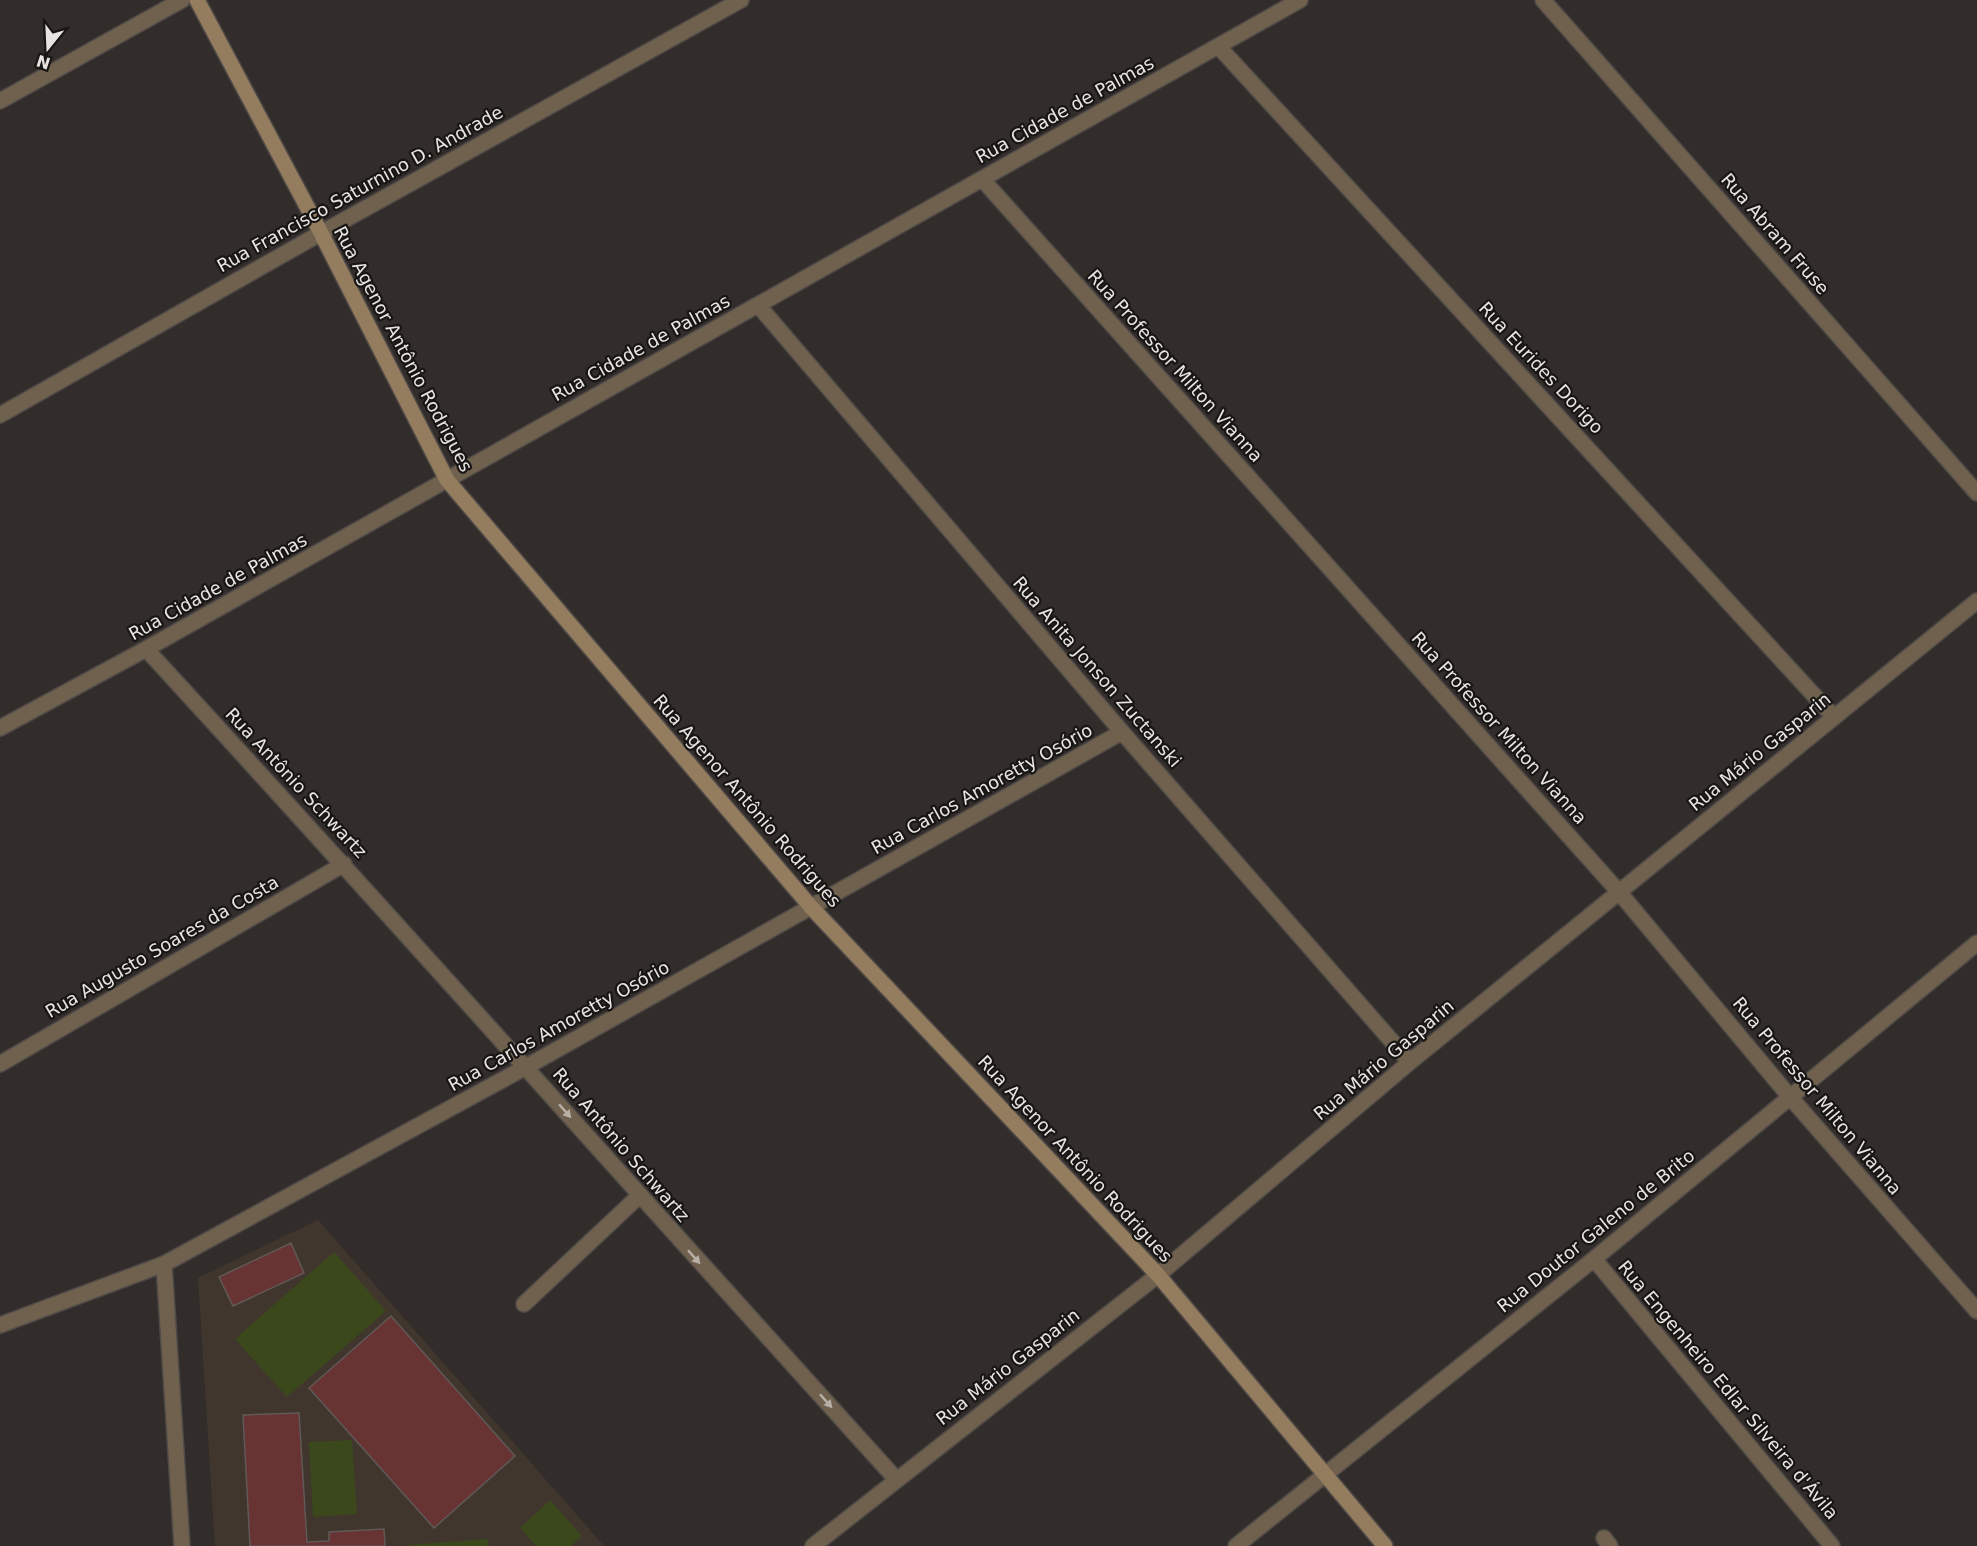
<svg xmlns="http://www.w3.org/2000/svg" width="1977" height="1546" font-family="'DejaVu Sans',sans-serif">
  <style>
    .built { fill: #40362e }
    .green { fill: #3b481c }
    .building { fill: #683333; stroke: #605958; stroke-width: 1.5 }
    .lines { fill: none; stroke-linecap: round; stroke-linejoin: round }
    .lane-casing { stroke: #4f4a47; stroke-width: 18 }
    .street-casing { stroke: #4f4a47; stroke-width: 18 }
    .secondary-casing { stroke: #4f4a47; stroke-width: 18 }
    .lane { stroke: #6f614e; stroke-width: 15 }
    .street { stroke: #6f614e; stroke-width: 15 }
    .secondary { stroke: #947c5f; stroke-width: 15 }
    .oneway { fill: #b8b0a7 }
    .labels { text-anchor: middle; stroke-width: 4.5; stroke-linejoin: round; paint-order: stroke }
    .street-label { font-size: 18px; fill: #e8e4e2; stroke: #181614 }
  </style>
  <rect width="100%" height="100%" fill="#322d2a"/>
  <!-- built -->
  <path class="built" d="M318,1220l286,326h-389l-17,-268z"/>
  <!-- green -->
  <path class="green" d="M334,1252l52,59 -99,86 -52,-58z
    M352,1440l5,74 -44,3 -4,-75z
    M550,1500l32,36 -11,10h-35l-16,-18z
    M488,1539l1,7h-81v-1z"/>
  <!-- building -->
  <path class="building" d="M291,1243l13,30 -71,33 -14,-29z
    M391,1316l124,140 -81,72 -125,-140z
    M299,1413l8,129 22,-1v-9l55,-3 1,17h-135l-7,-131z"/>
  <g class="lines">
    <!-- lane casing -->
    <g class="lane-casing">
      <path id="lane" d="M524,1304l115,-108"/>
    </g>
    <!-- street casing -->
    <g class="street-casing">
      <path id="street" d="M1543,0l434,493
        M1218,46l616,671
        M0,101l182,-101
        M982,179l637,713 171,205 187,214
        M758,305l364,427 288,330
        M0,415l321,-182 420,-233
        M146,649c253,275 500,554 750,830
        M0,728l146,-79 1154,-649
        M0,1064l344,-200
        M1594,1259l238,287
        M164,1264l18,282
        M0,1325l164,-61 362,-197 596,-335
        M1604,1538l6,8
        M813,1546l345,-271 252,-213 567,-461
        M1236,1546l358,-287 383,-316"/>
    </g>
    <!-- secondary casing -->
    <g class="secondary-casing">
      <path id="secondary" d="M197,0l124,233 126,247 364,427 347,368 227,271"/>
    </g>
    <!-- lane -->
    <use href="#lane" class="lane"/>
    <!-- street -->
    <use href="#street" class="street"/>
    <!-- secondary -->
    <use href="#secondary" class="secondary"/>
  </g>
  <!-- one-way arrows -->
  <defs><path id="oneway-solid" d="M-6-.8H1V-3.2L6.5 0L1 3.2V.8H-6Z" transform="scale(1.5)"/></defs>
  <g class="oneway">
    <use href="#oneway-solid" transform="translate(565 1111) rotate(49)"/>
    <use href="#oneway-solid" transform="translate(694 1257) rotate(48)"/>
    <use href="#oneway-solid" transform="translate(826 1401) rotate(48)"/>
  </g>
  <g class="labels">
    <!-- street labels -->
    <g class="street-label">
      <text transform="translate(1065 110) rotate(-29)" y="6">Rua Cidade de Palmas</text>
      <text transform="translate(360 189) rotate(-29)" y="6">Rua Francisco Saturnino D. Andrade</text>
      <text transform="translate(1775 234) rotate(49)" y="6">Rua Abram Fruse</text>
      <text transform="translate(641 348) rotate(-29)" y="6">Rua Cidade de Palmas</text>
      <text transform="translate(403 349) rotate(62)" y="6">Rua Agenor Antônio Rodrigues</text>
      <text transform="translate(1175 366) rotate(48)" y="6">Rua Professor Milton Vianna</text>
      <text transform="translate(1541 368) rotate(47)" y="6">Rua Eurides Dorigo</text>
      <text transform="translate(218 587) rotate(-29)" y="6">Rua Cidade de Palmas</text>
      <text transform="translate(1097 672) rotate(49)" y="6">Rua Anita Jonson Zuctanski</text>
      <text transform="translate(1499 728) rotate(48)" y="6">Rua Professor Milton Vianna</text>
      <text transform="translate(1760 752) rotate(-39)" y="6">Rua Mário Gasparin</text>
      <text transform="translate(296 783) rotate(47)" y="6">Rua Antônio Schwartz</text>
      <text transform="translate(982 789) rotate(-29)" y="6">Rua Carlos Amoretty Osório</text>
      <text transform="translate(747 801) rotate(49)" y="6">Rua Agenor Antônio Rodrigues</text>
      <text transform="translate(162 947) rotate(-30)" y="6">Rua Augusto Soares da Costa</text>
      <text transform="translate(559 1026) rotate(-29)" y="6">Rua Carlos Amoretty Osório</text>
      <text transform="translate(1384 1060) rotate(-40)" y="6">Rua Mário Gasparin</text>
      <text transform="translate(1817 1096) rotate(50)" y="6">Rua Professor Milton Vianna</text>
      <text transform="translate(621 1145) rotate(49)" y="6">Rua Antônio Schwartz</text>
      <text transform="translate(1075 1159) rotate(47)" y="6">Rua Agenor Antônio Rodrigues</text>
      <text transform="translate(1596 1231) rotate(-39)" y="6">Rua Doutor Galeno de Brito</text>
      <text transform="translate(1008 1367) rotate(-38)" y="6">Rua Mário Gasparin</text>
      <text transform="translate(1728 1390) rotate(50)" y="6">Rua Engenheiro Edlar Silveira d'Ávila</text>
    </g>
  </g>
  <!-- north arrow -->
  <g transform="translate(48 48) rotate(198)" stroke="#181614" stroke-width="4.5" paint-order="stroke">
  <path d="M0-4.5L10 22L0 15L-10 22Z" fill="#e8e4e2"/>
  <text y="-9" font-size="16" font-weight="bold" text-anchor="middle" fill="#e8e4e2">N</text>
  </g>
</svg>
